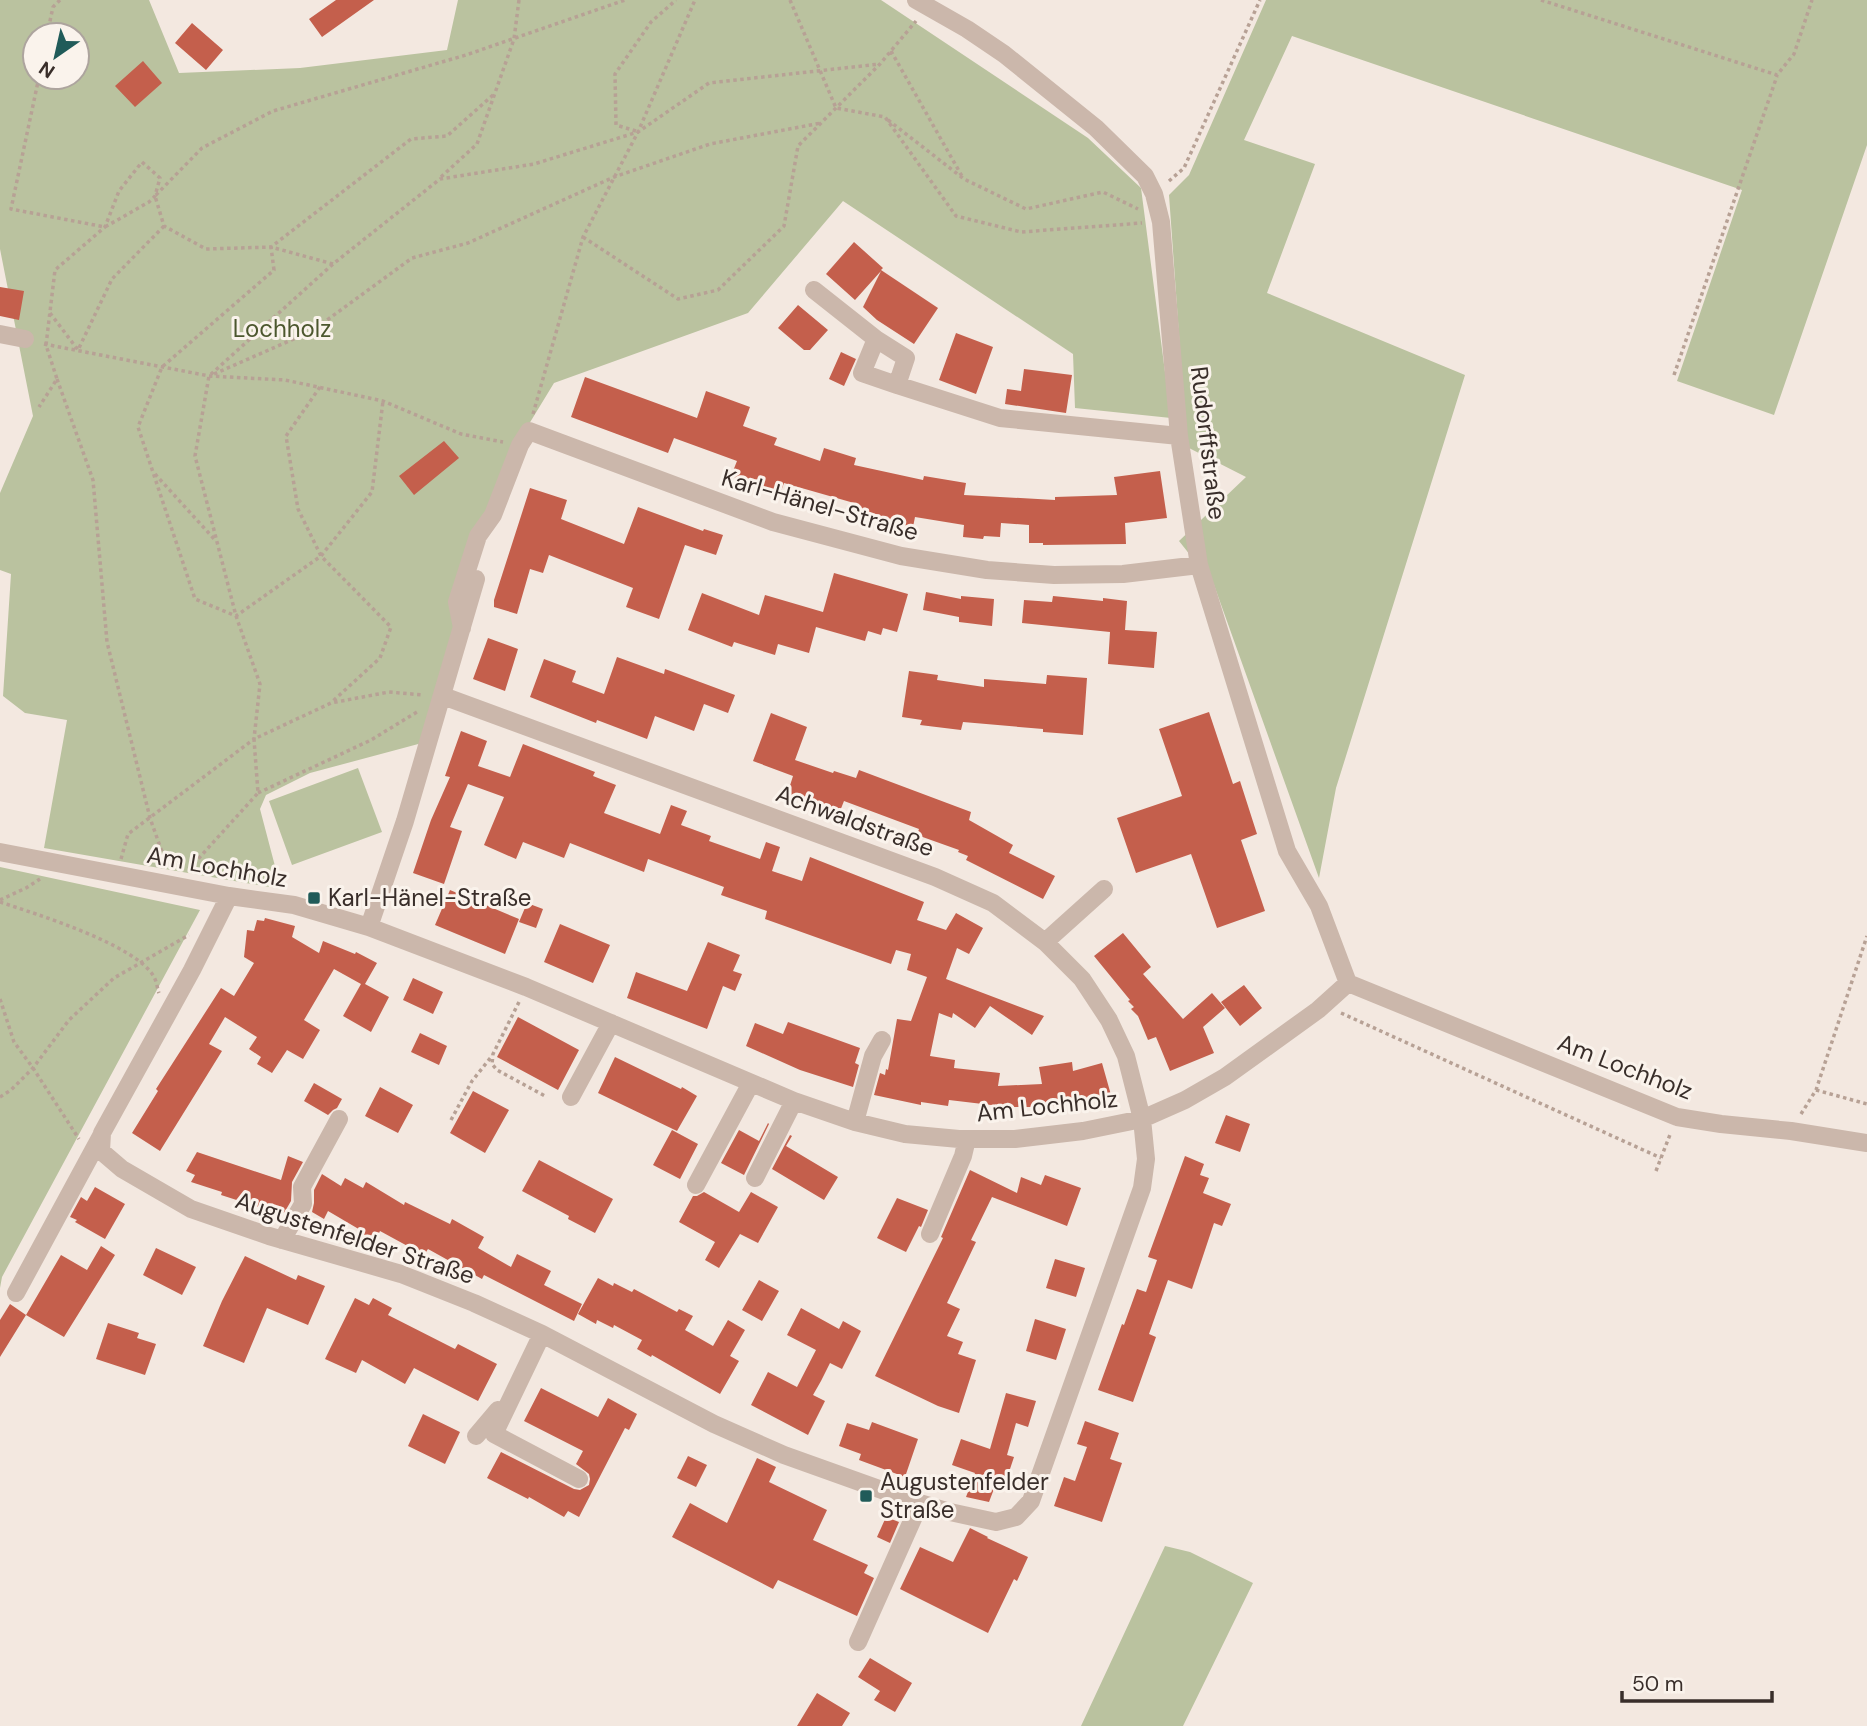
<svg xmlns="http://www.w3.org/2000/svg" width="1867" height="1726" font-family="'DM Sans',sans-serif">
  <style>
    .green { fill: #bac29f; fill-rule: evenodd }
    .building { fill: #c45f4c }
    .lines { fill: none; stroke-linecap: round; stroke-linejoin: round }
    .path { stroke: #b7a195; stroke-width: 3.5; stroke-dasharray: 3.5 3.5; stroke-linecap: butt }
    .minor { stroke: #cbb7ab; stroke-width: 18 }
    .poi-dot { fill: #205b59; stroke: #faf3ec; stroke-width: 2.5 }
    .labels { text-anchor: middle; stroke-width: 6; stroke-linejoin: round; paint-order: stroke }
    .park-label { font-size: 24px; fill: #4c572e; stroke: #faf3ec }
    .street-label { font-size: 24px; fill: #392e2a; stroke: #faf3ec }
    .poi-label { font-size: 24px; fill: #392e2a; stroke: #faf3ec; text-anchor: start }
  </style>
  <rect width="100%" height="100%" fill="#f3e8e0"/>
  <!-- green -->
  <path class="green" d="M0,0h149l30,73 121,-5 147,-18 11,-50h423l207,138 53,50 30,230 -96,-10 -2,-54 -230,-153 -95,112 -194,70 -50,82 -82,278 -112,30 -44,22 -6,14 21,80 -237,-41 23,-128 -42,-7 -22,-17 8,-122 -11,-4v-77l33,-77 -33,-167zM35,35h42v42h-42z
    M1266,0h601v145l-93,270 -97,-34 65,-191 -450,-154 -48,104 71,24 -48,129 198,82 -129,413 -17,90 -105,-293 -35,-44 67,-64 -59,-30 -18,-252 20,-20z
    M358,768l24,64 -90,33 -23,-64z
    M0,867l200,43 -198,367 -2,11z
    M1165,1546l25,6 63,31 -70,143h-102z"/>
  <!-- building -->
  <path class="building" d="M336,0h38l-52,37 -13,-18z
    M192,23l31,27 -17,20 -31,-27z
    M143,61l19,22 -27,24 -20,-21z
    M854,242l29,26 -2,2 57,38 -24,36 -37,-24 -14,-13 18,-36 -26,29 -29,-26z
    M0,287l24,4 -5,29 -19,-4z
    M798,305l30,25 -18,20h-6l-26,-22z
    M956,333l37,14 -17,47 -37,-14z
    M841,352l15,7 -12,27 -15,-7z
    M1024,369l48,6 -6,38 -61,-9 2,-15 14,2z
    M585,377l112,41 9,-27 44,16 -7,19 34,12 -3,7 46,16 4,-13 32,10 -2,7 69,15 1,-4 42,7 -2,12 91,5v-3l62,-2 -3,-18 46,-6 7,47 -42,5 1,21 -83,1v-2h-14v-18l-28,-2 -1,14 -16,-1 -1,3 -20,-2 1,-12 -49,-8 -2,10 -61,-14 2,-10 -70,-20 -4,11 -49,-18 6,-15 -63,-23 -6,15 -97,-36z
    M444,441l15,17 -45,37 -15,-19z
    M530,488l37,12 -6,19 63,25 14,-37 65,24 1,-2 19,6 -7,20 -31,-10 -26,74 -33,-12 7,-19 -84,-33 -6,18 -13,-4 -13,45 -23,-7v-7z
    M834,573l74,21 -11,38 -14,-4 -2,7 -13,-4 -3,10 -49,-14 -7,26 -31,-9 -3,11 -41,-13 -2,5 -44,-17 14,-37 57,22 6,-20 58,17z
    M926,592l35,7v-3l33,3 -2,27 -33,-4v-5l-36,-7z
    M1053,596l50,5v-3l24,3 -2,29 32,2 -3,36 -46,-4 2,-32 -88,-9 2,-23 28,2z
    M488,638l30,11 -13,42 -32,-12z
    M617,657l47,17 1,-5 70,26 -7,18 -24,-9 -10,27 -39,-15 -8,23 -50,-19 -1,3 -66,-26 14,-38 32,12 -4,11 32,12z
    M909,671l29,4 -1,5 47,7v-8l62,5 1,-9 40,3 -4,57 -40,-3v-3l-80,-7 -2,8 -41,-5 2,-5 -20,-3z
    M1209,712l24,72 7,-3 17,53 -16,6 24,71 -48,17 -26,-74 -55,19 -19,-55 65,-22 -23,-67z
    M771,713l36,14 -12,33 38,13 1,-2 22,7 3,-8 112,42 -2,8 44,25 -4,8 46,23 -12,23 -77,-39 2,-4 -10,-4 1,-2 -42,-15 2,-6 -75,-28 -4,10 -17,-7 -1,3 -35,-12 6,-19 -40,-15z
    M461,731l26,10 -9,25 32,11 13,-33 72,28 -2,4 23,9 -12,28 56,21 11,-29 16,6 -6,14 30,11 -2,5 51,18 6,-17 14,5 -8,24 30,10 8,-24 114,45 -7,18 29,10 10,-17 27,15 -14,26 -12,-6 -11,31 98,37 -12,19 -42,-29 -15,22 -22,-15 -1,5 -13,-5 -9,43 25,4 -1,8 46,5 -2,13 44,-2 -3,-17 33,-5 1,9 29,-8 9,32 -27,7 -1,-1 -37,6h-38l-59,-7 -1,6 -27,-4v3l-47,-10 6,-22 5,2 1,-6 2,1 9,-51 14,2 16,-44 -20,-7 4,-16 -15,-4 -5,14 -126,-45 2,-8 -46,-16 3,-8 -76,-28 -4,13 -74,-29 -6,15 -41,-16 -7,17 -32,-14 20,-48 -36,-13 -18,43 12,4 -18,53 -31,-11 18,-53 19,-43 -5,-1z
    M450,890l69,29 -14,35 -70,-29z
    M527,903l16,6 -7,19 -17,-6z
    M265,918l30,8 -3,11 27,16 4,-12 32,13 1,-2 21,11 -12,21 24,13 -18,35 -28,-16 18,-32 -27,-15 -30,51 16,10 -17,29 -16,-9 -15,23 -15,-9 4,-7 -12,-8 8,-12 -32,-20 -16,27 13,7 -62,100 -28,-18 26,-42 -2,-2 65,-101 13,8 20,-33 -10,-6 3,-27 7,1 3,-11 7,1z
    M560,924l50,21 -17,38 -49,-21z
    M1123,933l28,34 -8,7 40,45 29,-26 13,15 -22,19 11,26 -44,18 -14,-34 -8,3 -10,-24 -7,-7 3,-2 -6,-6 2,-1 -36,-44z
    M708,942l32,13 -7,16 9,3 -7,17 -12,-5 -16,43 -80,-31 9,-26 51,19z
    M413,978l30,14 -10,22 -30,-14z
    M1244,985l18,23 -22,18 -19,-24z
    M518,1017l61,33 -21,40 -61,-33z
    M788,1022l72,26 -5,15 4,2 -6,22 -53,-17 -54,-24 9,-23 28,11z
    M420,1033l27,13 -8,19 -28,-13z
    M615,1057l66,32 1,-2 15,9 -20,35 -79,-38z
    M314,1083l28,16 -5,9 -4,2 -5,5 -24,-14z
    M380,1087l33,18 -15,28 -33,-17z
    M473,1091l36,19 -24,43 -35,-20z
    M1226,1115l24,9 -10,28 -25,-9z
    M768,1123l1,1 -25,51 -23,-12 18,-33 20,11z
    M672,1130l26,14 -18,35 -27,-14z
    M790,1135l2,1 -6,10 52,31 -14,23 -52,-31z
    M197,1152l84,28 7,-24 15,6 -11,20 -1,19 -7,12 -11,-7 -2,5 -50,-16 1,-3 -31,-10 4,-7 -9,-4z
    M1185,1156l19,8 -4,11 9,3 -6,15 28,11 -9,22 -8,-3 -22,66 -24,-9 -19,54 7,3 -23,65 -35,-12 24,-66 2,1 13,-36 9,3 11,-32 -9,-3z
    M539,1160l74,39 -18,34 -27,-14 1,-3 -47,-25z
    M970,1170l47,23 4,-16 20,8 4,-10 36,13 -14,38 -75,-29 -21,43 5,2 -29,61 13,6 -13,27 16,6 -5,12 18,6 -17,53 -21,-7 -63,-30 68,-138 -2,-1z
    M322,1174l19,12 4,-8 18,10 3,-6 38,23 1,-3 45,22 2,-5 32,18 -6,11 33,19 6,-13 34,17 -7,14 38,19 -8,17 -90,-46 -2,4 -54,-30 -4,6 -44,-24 -5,10 -14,-8 1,-2 -34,-20 -4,8 -12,-7 2,-9v-13z
    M95,1187l30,17 -20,35 -30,-17 2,-2 -7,-3 11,-20 6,4z
    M704,1192l35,20 12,-20 27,15 -20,36 -18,-9 -21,34 -14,-8 10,-18 -36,-20 14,-26h4z
    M897,1198l31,12 -7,17 -2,-1 -13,26 -29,-14z
    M101,1246l14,9 -51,82 -38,-22 35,-60 26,15z
    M156,1248l40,19 -14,28 -39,-20z
    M245,1256l51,24 2,-5 27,11 -17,39 -41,-17 -23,55 -41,-17 19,-45z
    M1055,1259l30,9 -9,29 -30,-9z
    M598,1278l15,8 1,-3 18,9 2,-3 43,23 2,-3 14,7 -8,14 28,16 15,-26 17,10 -15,26 9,5 -19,33 -68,-39 -1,2 -14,-8 5,-9 -28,-15 -1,3 -16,-8 -1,4 -18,-10z
    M759,1280l20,11 -17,30 -20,-11z
    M355,1298l14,7 4,-7 19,10 -4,7 67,34 3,-5 39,20 -19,37 -64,-33 -9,16 -43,-24 -6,13 -31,-14z
    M10,1304l16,11 -26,42v-37z
    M801,1308l38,21 4,-8 18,10 -19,38 -12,-6 -9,18 -8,14 12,6 -17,34 -57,-30 17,-33 29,15 19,-37 -29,-15z
    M1035,1319l31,10 -10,31 -30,-9z
    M108,1323l31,10 -2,5 19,6 -11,31 -49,-16z
    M541,1388l57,29 10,-19 29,16 -8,16 -4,-2 -46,89 -11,-6 -4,6 -35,-20 -1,2 -41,-21 14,-26 73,37 6,1 9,-5 1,-6 -1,-5 -13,-10 7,-13 -59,-30z
    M1006,1393l30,8 -8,26 -12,-4 -9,32 7,2 -9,27 -8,-3 -8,21 -23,-5 9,-24 -23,-8 9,-26 29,10z
    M423,1414l37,18 -15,32 -37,-18z
    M1085,1421l34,12 -9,26 12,4 -20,59 -48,-16 10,-29 11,4 12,-34 -10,-3z
    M872,1422l46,17 -13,38 -46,-17 2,-6 -22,-8 8,-23 22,7z
    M688,1456l19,9 -11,22 -19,-9z
    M757,1458l19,9 -7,15 58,28 -14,30 55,25 -4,8 10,5 -17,38 -79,-36 -5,9 -101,-52 18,-34 37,20z
    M886,1517l13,5 -9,21 -13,-6z
    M970,1528l18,9 -1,1 41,19 -11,24 -3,-2 -26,54 -88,-44 20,-42 33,15z
    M870,1658l42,25 -17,29 -21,-12 6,-9 -22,-14z
    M817,1693l33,20 -8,13h-45z"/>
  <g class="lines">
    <!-- path -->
    <path class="path" d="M790,0l46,108 49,9 71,99 65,16 121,-9
      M1541,0l236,75 17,-21 18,-54
      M47,35l6,-28 7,-7
      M891,51l72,127
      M39,77l-28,132 94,18 44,-25 6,-6 5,-18 -18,-16 -23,29 -14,36 -50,43 -9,75 11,34 -18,28
      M493,95l-46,41 -36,3 -140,108 -65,2 -42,-23 -9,-30 47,-48 71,-37 193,-56 159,-55
      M888,120l76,59 62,30 77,-17 35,17
      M636,131l-20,-6 -1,-51 36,-52 25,-22
      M441,177l36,-33 37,-105 5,-39
      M1169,181l15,-13 76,-168
      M583,237l95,62 40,-9 66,-64 14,-80 82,-82 36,-43
      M333,264l-62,-17 3,23 -112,97 -24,60 57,172 41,17 85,-60 51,-64 11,-91
      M50,313l28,37 34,-71 52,-53
      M44,344l165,32 76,4 98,21 78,33 42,8
      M214,374l98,-43 100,-73 56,-15 146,-66 96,-33 111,-21
      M1674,375l103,-299
      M57,379l36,101 14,162 43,176 17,48
      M320,387l-34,49 12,73 23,47 70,71 -11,31 -47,43
      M533,414l50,-177 55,-105 57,-132
      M155,474l61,67
      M258,793l113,-53 46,-28
      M121,859l7,-25 126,-95 6,-55 -24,-68 -41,-160 14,-80 124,-112 107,-85 94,-15 104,-32 71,-49 171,-19
      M189,869l69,-76 -4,-54 77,-36 58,-11 34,3
      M0,900l26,-12 14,-9
      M0,902c36,12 137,43 154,75 3,5 3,11 5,16
      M0,999l14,43 19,26 46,71
      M519,1002l-26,52 -1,10 5,6 48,26
      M1341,1013l320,145
      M1816,1090l51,14
      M0,1097l11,-7 22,-22 36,-48 45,-42 75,-43
      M1801,1114l15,-24 51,-154
      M451,1120l21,-39 20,-25
      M1656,1171l15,-39"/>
    <!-- minor -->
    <path class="minor" d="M916,0l51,29 37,25 92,74 49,48 9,18 7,28 18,214 20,129 88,286 32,55 29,77
      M814,290l62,49
      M0,334l25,5
      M897,385l-35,-12 14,-34 30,19 -9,27 103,33 179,18
      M462,628l-5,-26 21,-66 15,-21 27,-70 9,-14 244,91 128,34 86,14 67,5 69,-1 76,-9
      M0,852l229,44 65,9 75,22 157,60 268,114 61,21 50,12 54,5h56l68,-8 59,-12 43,-19 40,-23 93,-67 30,-27
      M229,896l-37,74 -90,163 -1,18 21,18 69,40 78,27 132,38 73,29 68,31 172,90 70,31 123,44 43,13 46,10 20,-5 15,-16 111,-313 4,-29 -4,-40 -16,-63 -17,-36 -27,-41 -37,-37 -52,-39 -58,-26 -492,-181
      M369,927l36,-106 71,-242
      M1045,942l59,-53
      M1348,983l329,134 44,7 70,7 76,12
      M571,1097l40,-74
      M855,1122l18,-66 9,-16
      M755,1178l39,-77
      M696,1185l55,-102
      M930,1234l33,-78 4,-17
      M282,1240l21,-36 -1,-17 37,-68
      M16,1293l85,-157
      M542,1334l-48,100 85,45
      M476,1436l22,-26
      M858,1642l62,-139"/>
  </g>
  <!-- markers -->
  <g class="poi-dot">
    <rect x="307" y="891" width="14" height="14" rx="3.5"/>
    <rect x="859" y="1489" width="14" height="14" rx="3.5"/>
  </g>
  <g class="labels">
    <!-- park labels -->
    <g class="park-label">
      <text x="282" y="337">Lochholz</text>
    </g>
    <!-- street labels -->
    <g class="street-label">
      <text transform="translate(1208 443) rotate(83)" y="8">Rudorffstraße</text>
      <text transform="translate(820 505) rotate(16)" y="8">Karl-Hänel-Straße</text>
      <text transform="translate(855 821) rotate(20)" y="8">Achwaldstraße</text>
      <text transform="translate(217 867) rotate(10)" y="8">Am Lochholz</text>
      <text transform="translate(1625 1067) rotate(21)" y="8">Am Lochholz</text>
      <text transform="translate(1047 1106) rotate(-6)" y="8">Am Lochholz</text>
      <text transform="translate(355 1238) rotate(18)" y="8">Augustenfelder Straße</text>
    </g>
    <!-- poi labels -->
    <g class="poi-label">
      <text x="328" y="906">Karl-Hänel-Straße</text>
      <text x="880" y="1490">Augustenfelder<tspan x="880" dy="28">Straße</tspan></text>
    </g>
  </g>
  <!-- north arrow -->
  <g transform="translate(56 56) rotate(214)"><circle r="33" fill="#faf3ec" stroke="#ada49e" stroke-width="2"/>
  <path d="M0-5L12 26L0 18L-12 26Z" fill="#205b59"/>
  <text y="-10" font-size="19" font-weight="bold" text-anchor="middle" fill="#392e2a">N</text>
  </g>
  <!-- scale -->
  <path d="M1622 1691v10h150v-10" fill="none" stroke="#392e2a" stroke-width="3.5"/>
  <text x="1632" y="1691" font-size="21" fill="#392e2a" stroke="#faf3ec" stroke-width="5" paint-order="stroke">50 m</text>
</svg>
